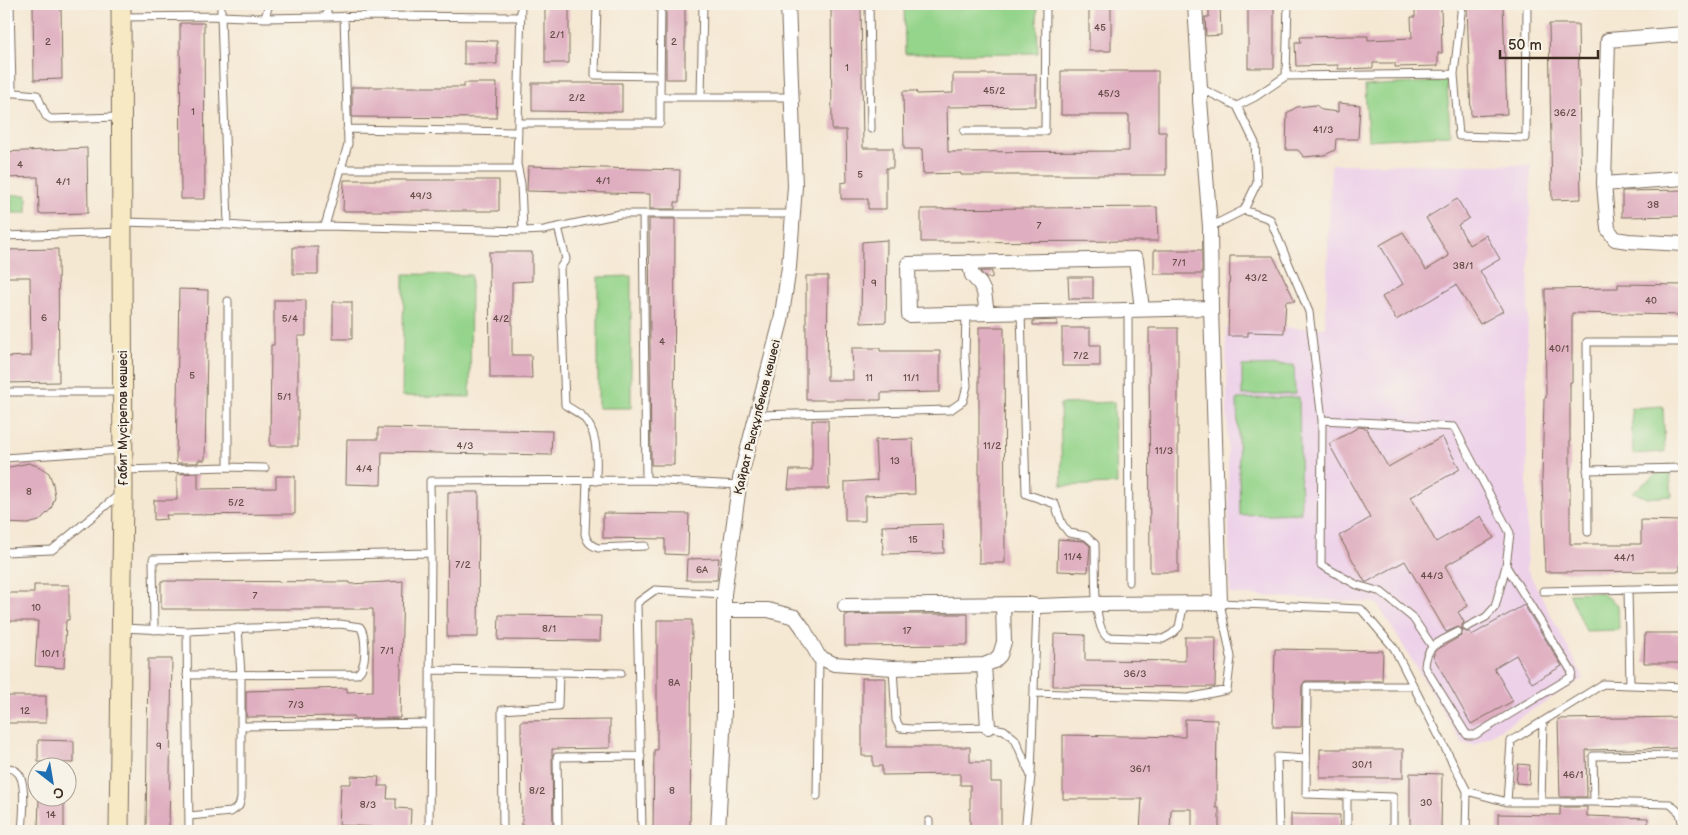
<svg xmlns="http://www.w3.org/2000/svg" width="1688" height="835" font-family="'Balsamiq Sans',sans-serif">
  <style>
    .built { fill: #edd1e9 }
    .green { fill: #95d48b; stroke: #687f54 }
    .building { fill: #dfaec0 }
    .lines { fill: none; stroke-linecap: round; stroke-linejoin: round }
    .lane-casing { stroke: #7c6c5d; stroke-width: 9 }
    .street-casing { stroke: #7c6c5d; stroke-width: 16 }
    .secondary-casing { stroke: #7c6c5d; stroke-width: 21 }
    .lane { stroke: #fff; stroke-width: 7 }
    .street { stroke: #fff; stroke-width: 14 }
    .secondary { stroke: #f6e9c3; stroke-width: 19 }
    .labels { text-anchor: middle; stroke-width: 5; stroke-linejoin: round; paint-order: stroke }
    .number-label { font-size: 10px; fill: #644b46 }
    .street-label { font-size: 12px; fill: #3b2a1e; stroke: #f7f3e8 }
  </style>
  <rect width="100%" height="100%" fill="#f7f3e8"/>
  <filter id="ink" filterUnits="userSpaceOnUse"><feTurbulence type="fractalNoise" baseFrequency=".02" numOctaves="2"/><feDisplacementMap in="SourceGraphic" scale="10" xChannelSelector="R" yChannelSelector="G"/><feConvolveMatrix kernelMatrix="1 2 1 2 8 2 1 2 1" color-interpolation-filters="sRGB"/></filter>
  <filter id="wash" filterUnits="userSpaceOnUse"><feTurbulence type="fractalNoise" baseFrequency=".0096" numOctaves="4" result="noise"/><feDisplacementMap in="SourceGraphic" scale="20" xChannelSelector="R" yChannelSelector="G"/><feGaussianBlur stdDeviation="1.12" result="paint"/><feColorMatrix in="noise" values="0 0 0 0 0 0 0 0 0 0 0 0 0 0 0 0 0 1.4 0 .05"/><feComposite in="paint" operator="in"/></filter>
  <g filter="url(#wash)">
    <rect width="100%" height="100%" fill="#f5e8d3"/>
    <!-- built -->
    <path class="built" d="M1331,164l200,1 -4,201v203l57,109 -109,67 -12,-1 -86,-141 -147,-9 -4,-266h99z"/>
    <!-- green -->
    <path class="green" d="M904,4h133l1,49 -133,1z
      M1447,81l3,54 -82,5 -3,-54z
      M11,195h16v18h-16z
      M404,274l67,1 -1,122 -68,-1z
      M631,276v132h-33v-131z
      M1294,365l1,29 -53,1v-29z
      M1299,397l2,116 -61,2 -3,-116z
      M1114,402l3,82 -55,2 -2,-82z
      M1663,406l2,46 -32,2 -2,-46z
      M1669,464l3,32 -25,2 -14,-6z
      M1600,592l18,13 1,25 -33,1 -17,-38z"/>
    <g id="blocks">
      <!-- building -->
      <path class="building" d="M33,4h28l1,75 -28,1z
        M545,4h24v59h-24z
        M666,4h19v75h-19z
        M831,4h30l2,144h30v20h-7v41h-18v-10h-27v-16l6,-1 -1,-52h-14z
        M1089,4h22v47h-22z
        M1209,4h11l1,31 -15,1 -1,-19h4z
        M1248,4h26v64h-26z
        M1415,4h26l1,49h-4v13l-43,1v-4h-22v5l-35,1v-4l-42,1 -1,-24h6l-1,-5 49,-1h19v4l44,-2 -1,-21h4z
        M1503,5l4,109 -36,2 -4,-109z
        M180,23h24l1,176h-24z
        M1549,24h29l3,175 -29,1z
        M464,40l33,1v23h-33z
        M1061,71h97v61h8v43h-205v-2l-38,1 -1,-25h-18l-1,-58h13l1,3 36,-1v-19h83v32l-89,1 1,45 181,-1v-36h-68z
        M464,83h33l-1,35 -144,-1v-30h112z
        M532,83h90v29l-90,-1z
        M1338,103l22,2 -2,34h-22l-1,11 -10,5 -21,2 -6,-7h-12l1,-37 10,-6 19,-2 6,5 16,2z
        M87,148l1,65 -49,1 -1,-37 -34,1v-26z
        M528,166l152,4 -1,32h-4v7h-25v-15l-123,-3z
        M344,180h155v31h-156z
        M1684,190v26l-62,1v-26z
        M1457,199l12,19 -11,7 11,20 17,-10 14,24 -20,12 23,40 -23,13 -24,-39 -60,35 -14,-23 21,-13 -23,-39 23,-13 23,38 23,-14 -23,-38z
        M1157,207l1,34 -237,1v-33z
        M649,219h26l-1,246h-23z
        M887,240l-1,82 -25,1 1,-81z
        M293,247h25v27h-25z
        M58,249l1,133 -55,1v-26l27,-1 -1,-79h-26v-27z
        M1154,250h48v24h-48z
        M489,252h43v29l-20,1v73h19l1,23h-42z
        M1230,256h43l22,45h-9l-2,32 -36,-1v4h-20z
        M980,271h12v7h-6z
        M806,276h22l-1,104h26l-1,-32h28v3h60v41l-59,1v7h-75z
        M1068,277h25v22h-24z
        M1618,284l66,1v30l-112,-2v69h-2v162h71v-24l39,1v50l-135,1 -3,-93 2,-81h2l-1,-109 73,-1z
        M179,289l29,1 -3,170h-7v3h-21l-1,-3z
        M274,300h32v36h-8v110h-28l1,-101h3z
        M333,302h19v37h-19z
        M1057,320v5h-24v-4z
        M979,327h25l1,236h-26z
        M1062,328h28v17h10v21h-38z
        M1149,328h29v244h-28z
        M812,420h16l1,69h-41l2,-19h22z
        M1359,427l7,1 22,39 54,-30 18,32 -49,28 25,45 45,-26 13,22 -49,28 23,40 -10,6 6,10 -2,3v4l-4,-2 -12,5 -41,-71 -38,21h-2l-26,-46 31,-18 -41,-74z
        M378,428l174,3 -1,24 -169,-3 -1,33 -35,-1 1,-45h31z
        M913,439l2,55 -50,2v25h-20v-39l32,-2 -2,-40z
        M29,463l11,4 9,6 4,11 2,13 -4,12 -12,12 -11,3 -24,-1v-48l6,-8z
        M198,473v16l78,-1v-12h19v38l-129,1 1,4 -13,1v-20h23v-26z
        M448,492h31l-1,145h-31z
        M603,513l86,1 -1,41 -23,-1v-15l-62,-1z
        M943,524l1,29 -61,1 -1,-28z
        M1058,539l26,2 6,5 -2,26 -31,-1z
        M719,558l-2,22h-31l1,-21z
        M161,581l189,1v2l53,-3 -3,137 -46,1v-3l-108,1v-26l101,-3v4l26,-1v-82h-212z
        M34,585h35v35h-3l-2,48 -29,-2 3,-45h-34v-28h30z
        M1524,605l38,61 -30,17 -16,-28 -22,13 19,33 -42,23 -38,-68 5,-7 23,-13 2,-6 3,2h4l2,3z
        M880,614h88v31l-123,1v-31z
        M499,615l102,1 -1,25 -102,-1z
        M657,620h35l-2,211h-37l1,-81h3z
        M1645,633h39v30h-40z
        M1054,634l31,1v25l100,1v-24h31l-1,50 -162,-1z
        M1275,649l108,2 -1,30h-77l-3,5 -1,41h-28z
        M148,659h24l-3,172h-23z
        M862,678h24v69h84v15h21v20h10v49h-31v-46h-10v-11l-78,1v-9h-9v-10h-11z
        M4,696h42v27h-42z
        M1684,717v31l-98,2 1,47h-27l-2,-78z
        M1185,719l32,1 -1,88h3v23h-27v-22h-21l-1,22h-30l2,-32h-79v-64l122,2z
        M610,720v28l-58,1 1,82h-31l-1,-110z
        M38,740l36,1v22l-36,-1z
        M1320,749h83v29h-83z
        M1518,764l12,1 -1,19 -13,-1z
        M1410,773l32,1 -1,57h-31z
        M351,776l28,1 -1,9h10l-1,13h9v9l15,1 -1,22h-39v-4l-32,-2 2,-41h10z
        M39,798h25v33h-26z
        M1560,807h27v9l61,2v13h-150v-17l62,1z
        M1291,814l49,1 -1,16h-48z"/>
    </g>
  </g>
  <g filter="url(#ink)">
    <use href="#blocks" fill-opacity="0" stroke="#7c6c5d" stroke-width="1"/>
    <g class="lines">
      <!-- lane casing -->
      <g class="lane-casing">
        <path id="lane" d="M10,4l2,85 4,4 21,2 9,21 5,3 69,-2
          M327,4v12
          M521,4l-4,160 4,20 2,47
          M597,4l-2,71 65,1
          M869,4l2,125
          M1462,4l-8,70 5,62 67,2 1,-134
          M121,17l100,-1v-12
          M265,18l4,-14
          M1286,76l2,-72
          M1200,88l37,18 18,37 2,40 -13,27 -34,17
          M4,93h12
          M660,97l1,-93
          M701,97l2,-93
          M1237,106l18,-9 31,-21 168,-2
          M518,123h142v-26h131
          M347,129l171,3
          M964,131h81l1,-127
          M341,169h177
          M1244,210l26,9 39,93 13,108 -1,145 36,20 24,7 32,26 19,28
          M643,214l3,266
          M123,222l105,3 25,2 72,-1 198,5 21,-1 76,-16h173
          M228,225l-7,-209 44,2 112,-2 144,1
          M325,226l23,-82 -4,-128
          M558,227l8,32 -6,9 5,137c5,3 12,7 17,11 18,17 14,43 14,65
          M4,236l118,-4
          M1128,310l1,272
          M1021,312l5,182 29,10 7,20 7,9 17,3 9,8c1,19 -3,82 12,93l56,2 9,-5 7,-7 5,-24
          M4,392h117
          M758,415l192,-5 13,-9 4,-15 -2,-30 1,-43
          M1322,420l132,7 56,106 -4,33 66,106 -1,5 -96,58h-8l-42,-68c1,-23 15,-25 33,-35
          M4,458l118,-8
          M228,467l37,1
          M123,470l105,-3v-166
          M1587,470l97,-2
          M587,481l-2,53c2,8 5,11 13,14l47,-2
          M1588,532l-1,-190h97
          M4,552l48,-2 69,-57
          M431,553l-1,-72 216,-1 94,5
          M1628,589l2,96
          M1543,591l141,-3
          M1467,627l19,-10 9,-10 11,-41
          M122,628l65,3 2,200
          M154,630l-1,-71 278,-6 -2,278
          M187,631l153,-7 20,3c6,7 6,32 2,40 0,3 -3,5 -5,7l-170,1
          M893,668l3,52 4,8 12,1 76,-2 16,3 11,9 16,37 -6,55
          M430,670l191,3
          M1034,693l154,5 39,-8 4,-33 -11,-54 141,6 33,39 73,143 -1,40
          M241,726l189,-3
          M4,768c6,0 10,0 14,5 9,9 5,45 4,58
          M1031,773l6,-167
          M1467,791l40,11 4,-61 92,-57 81,3
          M1347,795v36
          M817,796l2,-139
          M1507,802h87l-1,-46 91,-1
          M1541,802l2,-81
          M1594,802l76,2 10,9 4,17
          M189,816l42,-4 8,-6 2,-8v-123l-3,-47
          M503,831l-1,-121 56,-4 1,-34
          M558,831l-1,-74 84,-1
          M642,831l-5,-228 18,-13 69,4
          M848,831v-1
          M929,831v-10
          M1279,831l-2,-74 29,2
          M1393,831v-34l-87,-3 1,-108h106"/>
      </g>
      <!-- street casing -->
      <g class="street-casing">
        <path id="street" d="M1684,34l-76,6 -4,144 80,-6
          M1604,184l4,45 7,10 13,2 56,3
          M969,262l3,13 8,9 4,8 3,21
          M1142,309l-6,-50 -228,5 1,51 302,-7
          M845,606l183,-2 9,2 59,-2 124,-1 -9,-295 -1,-81 -10,-127v-12l-5,-84
          M724,610h44l27,7 8,11 16,29 15,7 59,4 91,-3 10,-4 6,-6 4,-13 -1,-37
          M984,665l4,62
          M718,831l6,-119v-118l16,-115 41,-158 8,-54 6,-81 -7,-182"/>
      </g>
      <!-- secondary casing -->
      <g class="secondary-casing">
        <path id="secondary" d="M119,831l4,-340 -2,-487"/>
      </g>
      <!-- lane -->
      <use href="#lane" class="lane"/>
      <!-- street -->
      <use href="#street" class="street"/>
      <!-- secondary -->
      <use href="#secondary" class="secondary"/>
    </g>
  </g>
  <g class="labels">
    <!-- number labels -->
    <g class="number-label">
      <text x="1100" y="31">45</text>
      <text x="557" y="38">2/1</text>
      <text x="48" y="45">2</text>
      <text x="674" y="45">2</text>
      <text x="847" y="71">1</text>
      <text x="994" y="94">45/2</text>
      <text x="1109" y="97">45/3</text>
      <text x="577" y="101">2/2</text>
      <text x="193" y="115">1</text>
      <text x="1565" y="116">36/2</text>
      <text x="1323" y="133">41/3</text>
      <text x="20" y="168">4</text>
      <text x="860" y="178">5</text>
      <text x="603" y="184">4/1</text>
      <text x="63" y="185">4/1</text>
      <text x="421" y="199">49/3</text>
      <text x="1653" y="208">38</text>
      <text x="1039" y="229">7</text>
      <text x="1179" y="266">7/1</text>
      <text x="1463" y="269">38/1</text>
      <text x="1256" y="281">43/2</text>
      <text x="874" y="286">9</text>
      <text x="1651" y="304">40</text>
      <text x="44" y="321">6</text>
      <text x="290" y="322">5/4</text>
      <text x="501" y="322">4/2</text>
      <text x="662" y="345">4</text>
      <text x="1559" y="352">40/1</text>
      <text x="1081" y="359">7/2</text>
      <text x="192" y="379">5</text>
      <text x="869" y="381">11</text>
      <text x="911" y="381">11/1</text>
      <text x="284" y="400">5/1</text>
      <text x="465" y="449">4/3</text>
      <text x="992" y="449">11/2</text>
      <text x="1164" y="454">11/3</text>
      <text x="895" y="464">13</text>
      <text x="364" y="472">4/4</text>
      <text x="29" y="495">8</text>
      <text x="236" y="506">5/2</text>
      <text x="913" y="543">15</text>
      <text x="1073" y="560">11/4</text>
      <text x="1624" y="561">44/1</text>
      <text x="463" y="568">7/2</text>
      <text x="702" y="573">6А</text>
      <text x="1432" y="579">44/3</text>
      <text x="255" y="599">7</text>
      <text x="36" y="611">10</text>
      <text x="549" y="632">8/1</text>
      <text x="907" y="634">17</text>
      <text x="387" y="654">7/1</text>
      <text x="50" y="657">10/1</text>
      <text x="1135" y="677">36/3</text>
      <text x="674" y="686">8А</text>
      <text x="296" y="708">7/3</text>
      <text x="25" y="714">12</text>
      <text x="159" y="749">9</text>
      <text x="1362" y="768">30/1</text>
      <text x="1140" y="772">36/1</text>
      <text x="1573" y="778">46/1</text>
      <text x="537" y="794">8/2</text>
      <text x="672" y="794">8</text>
      <text x="1426" y="806">30</text>
      <text x="368" y="808">8/3</text>
      <text x="51" y="818">14</text>
    </g>
    <!-- street labels -->
    <g class="street-label">
      <text transform="translate(757 417) rotate(-76)" y="4">Қайрат Рысқұлбеков көшесі</text>
      <text transform="translate(123 418) rotate(-90)" y="4">Ғабит Мүсірепов көшесі</text>
    </g>
  </g>
  <!-- margin -->
  <rect width="1688" height="835" fill="none" stroke="#f7f3e8" stroke-width="20"/>
  <!-- north arrow -->
  <g transform="translate(52 782) rotate(149)"><circle r="24" fill="#f7f3e8" stroke="#aca397"/>
  <path d="M0-4L9 19L0 12L-9 19Z" fill="#1f6fb2"/>
  <text y="-8" font-size="14" font-weight="bold" text-anchor="middle" fill="#3b2a1e">С</text>
  </g>
  <!-- scale -->
  <path d="M1500 50v8h98v-8" fill="none" stroke="#3b2a1e" stroke-width="2.5"/>
  <text x="1508" y="50" font-size="15" fill="#3b2a1e" stroke="#f7f3e8" stroke-width="4" paint-order="stroke">50 m</text>
</svg>
